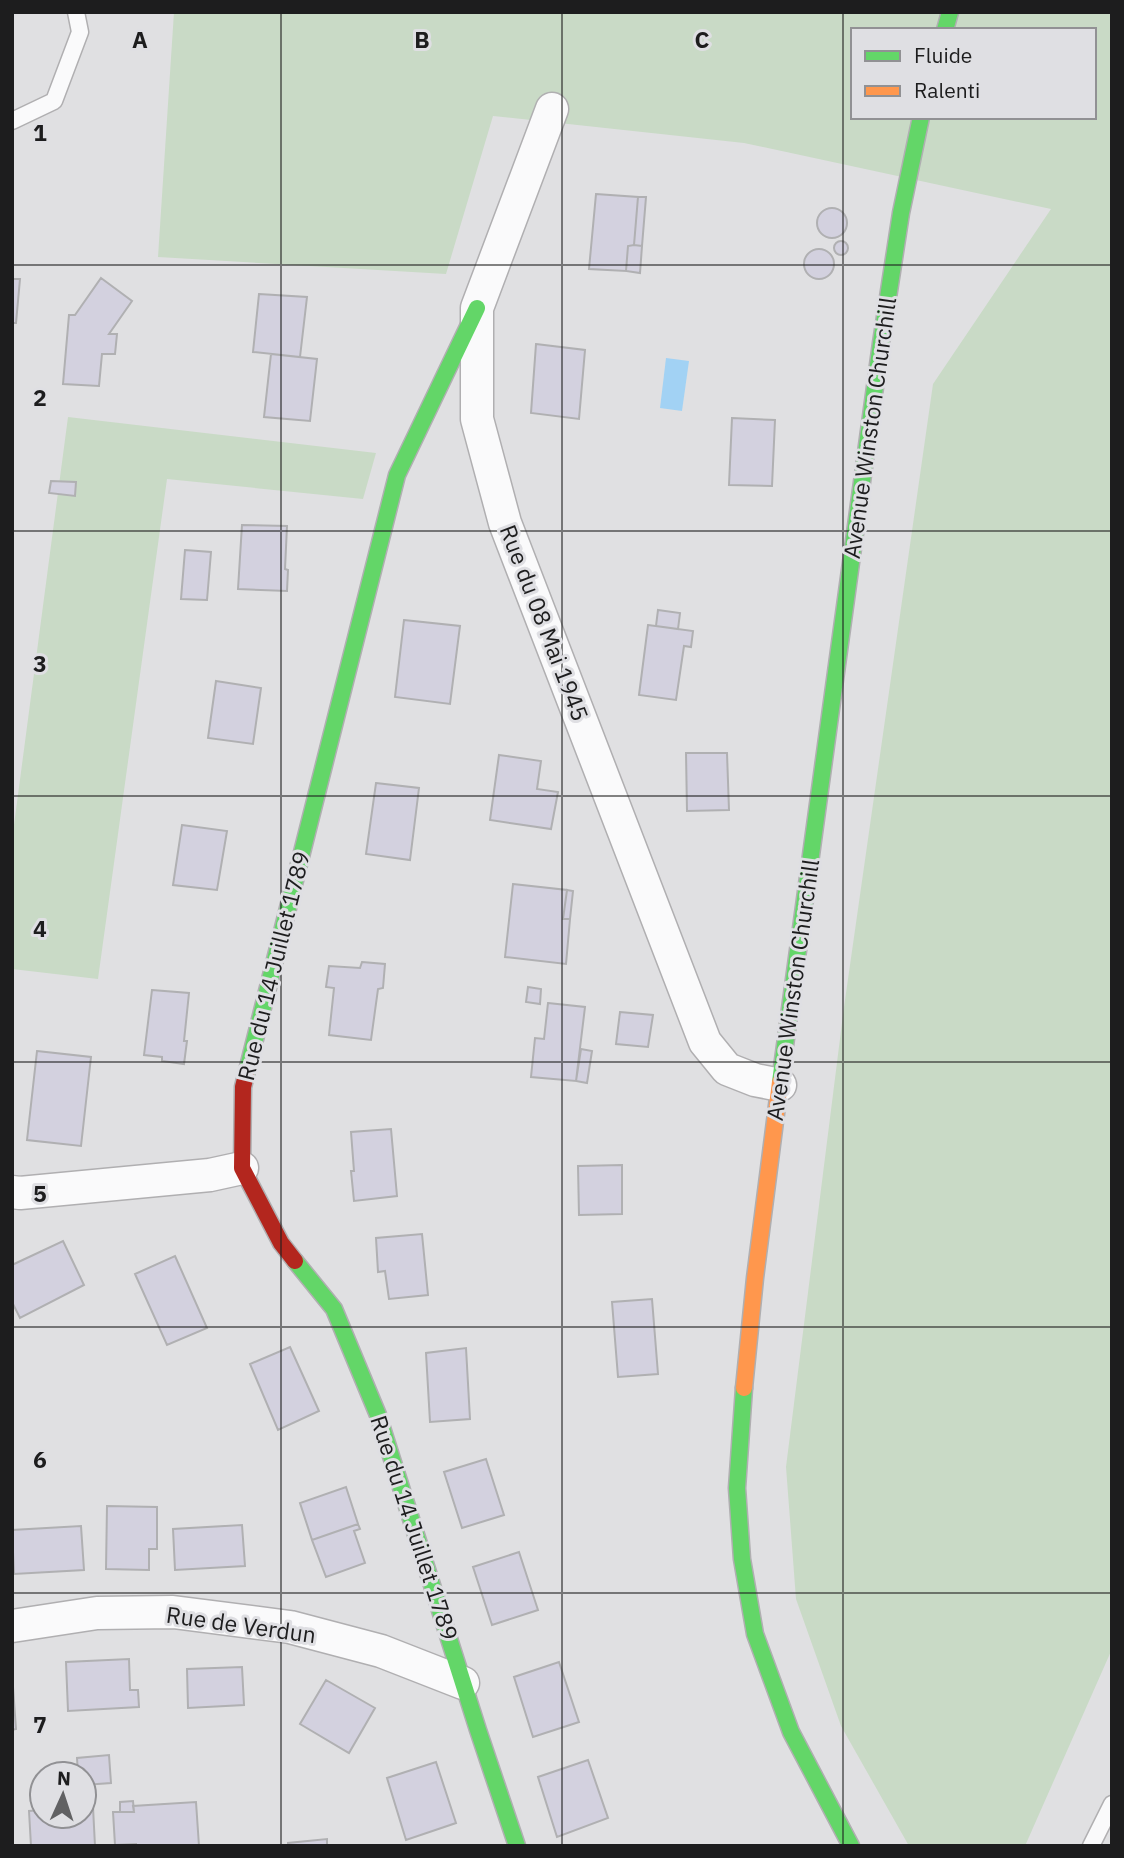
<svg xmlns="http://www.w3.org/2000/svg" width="1124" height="1858" font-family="'IBM Plex Sans',sans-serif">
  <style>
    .green { fill: #c9dac6; fill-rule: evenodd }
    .water { fill: #a2d2f4 }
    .building { fill: #d3d1df; stroke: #b0b0b2; stroke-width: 2 }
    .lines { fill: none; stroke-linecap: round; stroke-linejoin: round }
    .lane-casing { stroke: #b0afb1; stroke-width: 19 }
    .street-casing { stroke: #b0afb1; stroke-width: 35 }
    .fast-casing { stroke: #b0afb1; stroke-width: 19 }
    .slow-casing { stroke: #b0afb1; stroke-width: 19 }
    .jam-casing { stroke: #b0afb1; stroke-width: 19 }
    .lane { stroke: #fafafb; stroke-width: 16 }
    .street { stroke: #fafafb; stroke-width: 32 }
    .fast { stroke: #63d668; stroke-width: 16 }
    .slow { stroke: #ff974d; stroke-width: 16 }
    .jam { stroke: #b3261e; stroke-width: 16 }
    .grid { fill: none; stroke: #1d1d1e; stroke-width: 2; stroke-opacity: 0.55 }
    .labels { text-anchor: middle; stroke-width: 6; stroke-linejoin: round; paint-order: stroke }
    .street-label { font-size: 23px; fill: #1d1d1e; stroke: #dfdfe3 }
    .grid-label { font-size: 23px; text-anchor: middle; font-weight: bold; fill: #1d1d1e; stroke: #dfdfe3; stroke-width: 6; stroke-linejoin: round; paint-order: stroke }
  </style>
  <rect width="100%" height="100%" fill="#e0e0e2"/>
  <!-- green -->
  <path class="green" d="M174,12h938v1637l-87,197h-116l-68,-120 -45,-127 -10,-132 58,-460 89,-623 118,-175 -307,-66 -251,-27 -47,158 -288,-17zM853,30h241v87h-241z
    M68,417l308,36 -13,46 -196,-20 -69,500 -86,-10v-129z"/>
  <!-- water -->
  <path class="water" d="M666,358l23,3 -7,50 -22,-3z"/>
  <!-- building -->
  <path class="building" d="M596,194l42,3 -4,48 -6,1 -2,25 -37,-2z
    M638,197h8l-4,49 -8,-1z
    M817 223a15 15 0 1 1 30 0a15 15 0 1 1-30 0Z
    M834 248a7 7 0 1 1 14 0a7 7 0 1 1-14 0Z
    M634,245l8,1 -2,27 -14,-2 2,-25z
    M804 264a15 15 0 1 1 30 0a15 15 0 1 1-30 0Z
    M101,278l31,23 -23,33h8l-2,20h-13l-3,32 -36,-2 6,-69h6z
    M12,279h8l-4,44h-4z
    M259,294l48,3 -7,60 -47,-5z
    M536,344l49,6 -6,69 -48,-6z
    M271,354l46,5 -7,62 -46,-4z
    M732,418l43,2 -3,66 -43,-1z
    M51,481l25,1 -1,14 -26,-3z
    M242,525l45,1 -2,43 3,1 -1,21 -49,-2z
    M185,550l26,2 -4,48 -26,-1z
    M658,610l22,3 -2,16 -22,-3z
    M404,620l56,6 -10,78 -55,-7z
    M648,625l45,6 -2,16 -7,-1 -8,54 -37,-5z
    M216,681l45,7 -8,56 -45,-6z
    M686,753h41l2,57 -42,1z
    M499,755l42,6 -4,28 21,3 -7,37 -61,-9z
    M376,783l43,5 -9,72 -44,-6z
    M182,825l45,6 -10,59 -44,-5z
    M513,884l54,6 -4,29h7l-4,45 -61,-7z
    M567,890l6,1 -3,28h-7z
    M362,962l23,2 -2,24 -5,1 -7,51 -42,-5 5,-47 -8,-1 3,-21 31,2z
    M528,987l13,2 -1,15 -14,-2z
    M152,990l37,3 -5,48h3l-3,23 -22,-3v-4l-18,-2z
    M548,1003l37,4 -9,74 -45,-4 4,-39 9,1z
    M620,1012l33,3 -5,32 -32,-3z
    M581,1049l11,2 -5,32 -11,-2z
    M37,1051l54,6 -10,89 -54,-6z
    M391,1129l6,67 -43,5 -3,-30h3l-3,-39z
    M622,1165v49l-43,1 -1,-49z
    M422,1234l6,61 -39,4 -4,-28 -7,1 -2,-34z
    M63,1241l21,44 -64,33 -8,-16v-37z
    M175,1256l32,72 -40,17 -32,-71z
    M652,1299l6,75 -40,3 -6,-75z
    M290,1347l29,64 -41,19 -28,-66z
    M466,1348l4,71 -40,3 -4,-69z
    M486,1459l18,56 -42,13 -18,-56z
    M346,1487l12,37 -46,16 -12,-37z
    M107,1506l50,1v42h-8v21l-43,-1z
    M358,1524l2,5 -6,2 11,32 -39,14 -14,-37z
    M242,1525l3,41 -70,4 -2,-41z
    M81,1526l3,44 -70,4 -2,-44z
    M519,1552l19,58 -46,15 -19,-58z
    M129,1659l1,31h8l1,17 -71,4 -2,-49z
    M559,1662l20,60 -46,15 -19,-60z
    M242,1667l2,38 -56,3 -1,-39z
    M326,1680l49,28 -26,45 -49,-29z
    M13,1687l3,42 -4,1v-43z
    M109,1755l2,28 -27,2v-11h-6l-1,-16z
    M588,1760l20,58 -51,19 -19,-60z
    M436,1762l20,61 -50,17 -19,-62z
    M133,1801l1,11h-14v-10z
    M196,1802l3,44h-63v-2l-21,1 -2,-33h21l-1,-6z
    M93,1807l2,39h-64l-2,-35 13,-1v6h42v-8z
    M327,1839v7h-39v-3z"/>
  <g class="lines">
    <!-- lane casing -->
    <g class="lane-casing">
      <path id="lane" d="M12,121l42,-20 26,-69 -4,-20
        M1091,1846l21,-42"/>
    </g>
    <!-- street casing -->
    <g class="street-casing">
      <path id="street" d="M552,109l-75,199v111l28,104 200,519 22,27 28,11 25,5
        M12,1192l8,1 190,-18 32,-7
        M12,1626l85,-13 76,-1 117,15 91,24 82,32"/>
    </g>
    <!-- fast casing -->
    <g class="fast-casing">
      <path id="fast" d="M945,30l5,-18
        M246,1075l151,-600 80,-167
        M780,1082l101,-739 20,-130 20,-96
        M295,1261l39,48 44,106 100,315 39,116
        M744,1388l-7,100 5,71 13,75 36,98 60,114"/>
    </g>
    <!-- slow casing -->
    <g class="slow-casing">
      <path id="slow" d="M744,1388l11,-110 25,-196"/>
    </g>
    <!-- jam casing -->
    <g class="jam-casing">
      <path id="jam" d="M246,1075l-3,12 -1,81 39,75 14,18"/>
    </g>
    <!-- lane -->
    <use href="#lane" class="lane"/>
    <!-- street -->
    <use href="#street" class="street"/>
    <!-- fast -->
    <use href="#fast" class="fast"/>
    <!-- slow -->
    <use href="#slow" class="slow"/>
    <!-- jam -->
    <use href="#jam" class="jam"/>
  </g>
  <!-- grid -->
  <path class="grid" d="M281,12v1834M562,12v1834M843,12v1834M12,265h1100M12,531h1100M12,796h1100M12,1062h1100M12,1327h1100M12,1593h1100"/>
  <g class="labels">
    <!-- street labels -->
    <g class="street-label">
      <text transform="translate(870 428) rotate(-82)" y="8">Avenue Winston Churchill</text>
      <text transform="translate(544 623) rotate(69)" y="8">Rue du 08 Mai 1945</text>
      <text transform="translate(274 966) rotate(-76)" y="8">Rue du 14 Juillet 1789</text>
      <text transform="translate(793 990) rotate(-82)" y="8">Avenue Winston Churchill</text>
      <text transform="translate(414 1528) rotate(72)" y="8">Rue du 14 Juillet 1789</text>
      <text transform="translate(241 1625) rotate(8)" y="8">Rue de Verdun</text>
    </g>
  </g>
  <g class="grid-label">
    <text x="140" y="48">A</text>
    <text x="422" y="48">B</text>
    <text x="702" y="48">C</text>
    <text x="40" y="141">1</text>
    <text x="40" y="406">2</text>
    <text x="40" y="672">3</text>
    <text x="40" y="937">4</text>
    <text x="40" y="1202">5</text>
    <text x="40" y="1468">6</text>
    <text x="40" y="1733">7</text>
  </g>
  <!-- border -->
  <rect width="1124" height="1858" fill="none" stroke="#1d1d1e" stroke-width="28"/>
  <!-- legend -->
  <rect x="851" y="28" width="245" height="91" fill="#dfdfe3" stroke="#919194" stroke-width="2"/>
  <rect x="865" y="51" width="35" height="10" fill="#63d668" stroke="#919194" stroke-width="2"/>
  <text x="914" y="63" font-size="21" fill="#1d1d1e">Fluide</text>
  <rect x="865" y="86" width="35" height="10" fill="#ff974d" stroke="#919194" stroke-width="2"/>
  <text x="914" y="98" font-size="21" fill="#1d1d1e">Ralenti</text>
  <!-- north arrow -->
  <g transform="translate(63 1795) rotate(3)"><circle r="33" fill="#dfdfe3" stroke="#919194" stroke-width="2"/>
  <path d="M0-5L12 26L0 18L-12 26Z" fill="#616163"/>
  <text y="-10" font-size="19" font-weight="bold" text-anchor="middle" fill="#1d1d1e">N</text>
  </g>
</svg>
